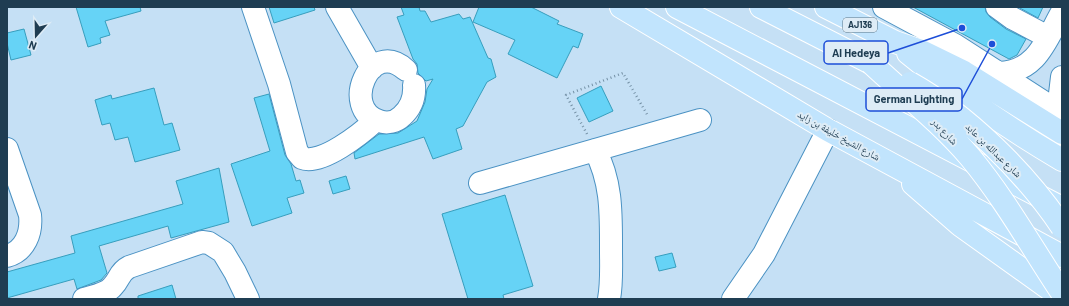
<svg xmlns="http://www.w3.org/2000/svg" width="1069" height="306" font-family="Barlow,'Noto Naskh Arabic',sans-serif">
  <style>
    .building { fill: #66d3f6; stroke: #379ebd }
    .lines { fill: none; stroke-linecap: round; stroke-linejoin: round }
    .minor-casing { stroke: #4b92c3; stroke-width: 24 }
    .major-casing { stroke: #fff; stroke-width: 24 }
    .path { stroke: #7490a5; stroke-width: 2.5; stroke-dasharray: 1 3; stroke-linecap: butt }
    .minor { stroke: #fff; stroke-width: 22 }
    .major { stroke: #c1e4fd; stroke-width: 22 }
    .major-bridge-casing { stroke: #fff; stroke-width: 24; stroke-linecap: butt }
    .major-bridge { stroke: #c1e4fd; stroke-width: 22 }
    .labels { text-anchor: middle; stroke-width: 4; stroke-linejoin: round; paint-order: stroke }
    .shield { fill: #deecf6; stroke: #587283; stroke-width: 1 }
    .shield-label { font-size: 9px; font-weight: bold; fill: #1f3d52 }
    .street-label { font-size: 10px; fill: #1f3d52; stroke: #deecf6 }
    .leader { fill: none; stroke: #1d4ed8; stroke-width: 1.5 }
    .callout-dot { fill: #1d4ed8; stroke: #deecf6; stroke-width: 1.5 }
    .callout { fill: #deecf6; stroke: #1d4ed8; stroke-width: 1.5 }
    .callout-label { font-size: 11px; text-anchor: middle; font-weight: bold; fill: #1f3d52 }
  </style>
  <rect width="100%" height="100%" fill="#c5e0f5"/>
  <!-- building -->
  <path class="building" d="M76,7h64l1,4 -36,10 5,14 -10,3 1,5 -13,4z
    M269,7h45l1,3 -41,13z
    M401,7h18l1,4h5l6,11 28,-8 4,5 7,-2 18,41 3,1 5,18 -9,5 -24,44 -7,3 6,20 -29,10 -9,-22 -69,22 -1,-6 25,-19 19,-1 19,-12 8,-19 2,-13 6,-10 -7,2 -8,-8 -1,-9 -4,-5 -16,-42 7,-2z
    M479,7h52l28,14 -2,3 26,10 -5,14 -5,-2 -16,32 -49,-24 7,-14 -42,-18z
    M913,7h72l1,5 4,5 16,12 20,10 -9,16 -8,4z
    M1018,7h25l-5,11z
    M24,29l7,26 -20,5 -4,-17v-10z
    M601,86l12,25 -24,11 -12,-24z
    M154,88l10,37 8,-2 8,27 -45,12 -7,-25 -13,3 -5,-17 -8,2 -7,-25 16,-5 1,4z
    M269,94l16,61 6,9 5,17 4,-1 4,13 -17,5 5,15 -40,13 -21,-62 39,-13 -16,-53z
    M219,168l10,54 -58,16 -3,-12 -69,20 8,27 -6,7 -24,9 -3,-10 -67,19v-26l68,-19 -4,-17 112,-32 -7,-23z
    M346,176l4,13 -17,5 -4,-13z
    M505,195l28,91 -30,9 1,4h-36l-26,-85z
    M672,253l4,14 -17,4 -4,-14z
    M172,285l4,14h-38v-3z"/>
  <g class="lines">
    <!-- minor casing -->
    <g class="minor-casing">
      <path id="minor" d="M253,7l26,77 18,68 5,6c19,8 60,-25 74,-38
        M337,7l35,61
        M884,7l71,38 107,69
        M997,7l15,11 36,19
        M406,70c-36,-33 -66,39 -27,51 8,3 17,1 23,-5 9,-8 13,-18 12,-31
        M999,73c38,-1 47,-33 63,-61
        M1062,77l-2,17 2,14
        M7,149l23,66c2,18 -5,36 -23,41
        M595,150c17,32 16,64 16,100 0,16 1,33 -2,49
        M480,183l220,-63
        M84,299c9,-3 23,-5 29,-13 7,-7 6,-14 16,-19l73,-25 7,1 14,9 12,20 13,27
        M733,299l31,-45 64,-124"/>
    </g>
    <!-- major casing -->
    <g class="major-casing">
      <path id="major" d="M621,7l207,123 234,126
        M677,7l385,201
        M761,7l110,56
        M826,7l69,35 26,9 43,21 98,61
        M908,53c48,40 100,75 154,107
        M913,184l47,41 102,73"/>
    </g>
    <!-- path -->
    <path class="path" d="M587,134l-21,-39 57,-22 25,43"/>
    <!-- minor -->
    <use href="#minor" class="minor"/>
    <!-- major -->
    <use href="#major" class="major"/>
    <!-- major-bridge casing -->
    <g class="major-bridge-casing">
      <path id="major-bridge" d="M871,63c33,31 69,59 99,94 35,42 62,91 92,136
        M910,83c57,32 115,89 152,144"/>
    </g>
    <!-- major-bridge -->
    <use href="#major-bridge" class="major-bridge"/>
  </g>
  <g class="labels">
    <!-- shield labels -->
    <rect class="shield" x="843" y="18" width="34" height="14" rx="3"/>
    <g class="shield-label">
      <text x="860" y="28">AJ136</text>
    </g>
    <!-- street labels -->
    <g class="street-label">
      <text transform="translate(945 131) rotate(46)" y="4">شارع بدر</text>
      <text transform="translate(839 135) rotate(29)" y="4">شارع الشيخ خليفة بن زايد</text>
      <text transform="translate(994 150) rotate(44)" y="4">شارع عبدالله بن عابد</text>
    </g>
  </g>
  <!-- callouts -->
  <path class="leader" d="M962 28L888 53M992 44L962 99"/>
  <g class="callout-dot">
    <circle cx="962" cy="28" r="4"/>
    <circle cx="992" cy="44" r="4"/>
  </g>
  <g class="callout">
    <rect x="824" y="41" width="64" height="23" rx="4"/>
    <rect x="866" y="88" width="96" height="23" rx="4"/>
  </g>
  <g class="callout-label">
    <text x="856" y="57">Al Hedeya</text>
    <text x="914" y="103">German Lighting</text>
  </g>
  <!-- border -->
  <rect width="1069" height="306" fill="none" stroke="#1f3d52" stroke-width="16"/>
  <!-- north arrow -->
  <g transform="translate(36 36) rotate(200)" stroke="#deecf6" stroke-width="3" paint-order="stroke">
  <path d="M0-3L7 15L0 10L-7 15Z" fill="#1f3d52"/>
  <text y="-6" font-size="11" font-weight="bold" text-anchor="middle" fill="#1f3d52">N</text>
  </g>
</svg>
